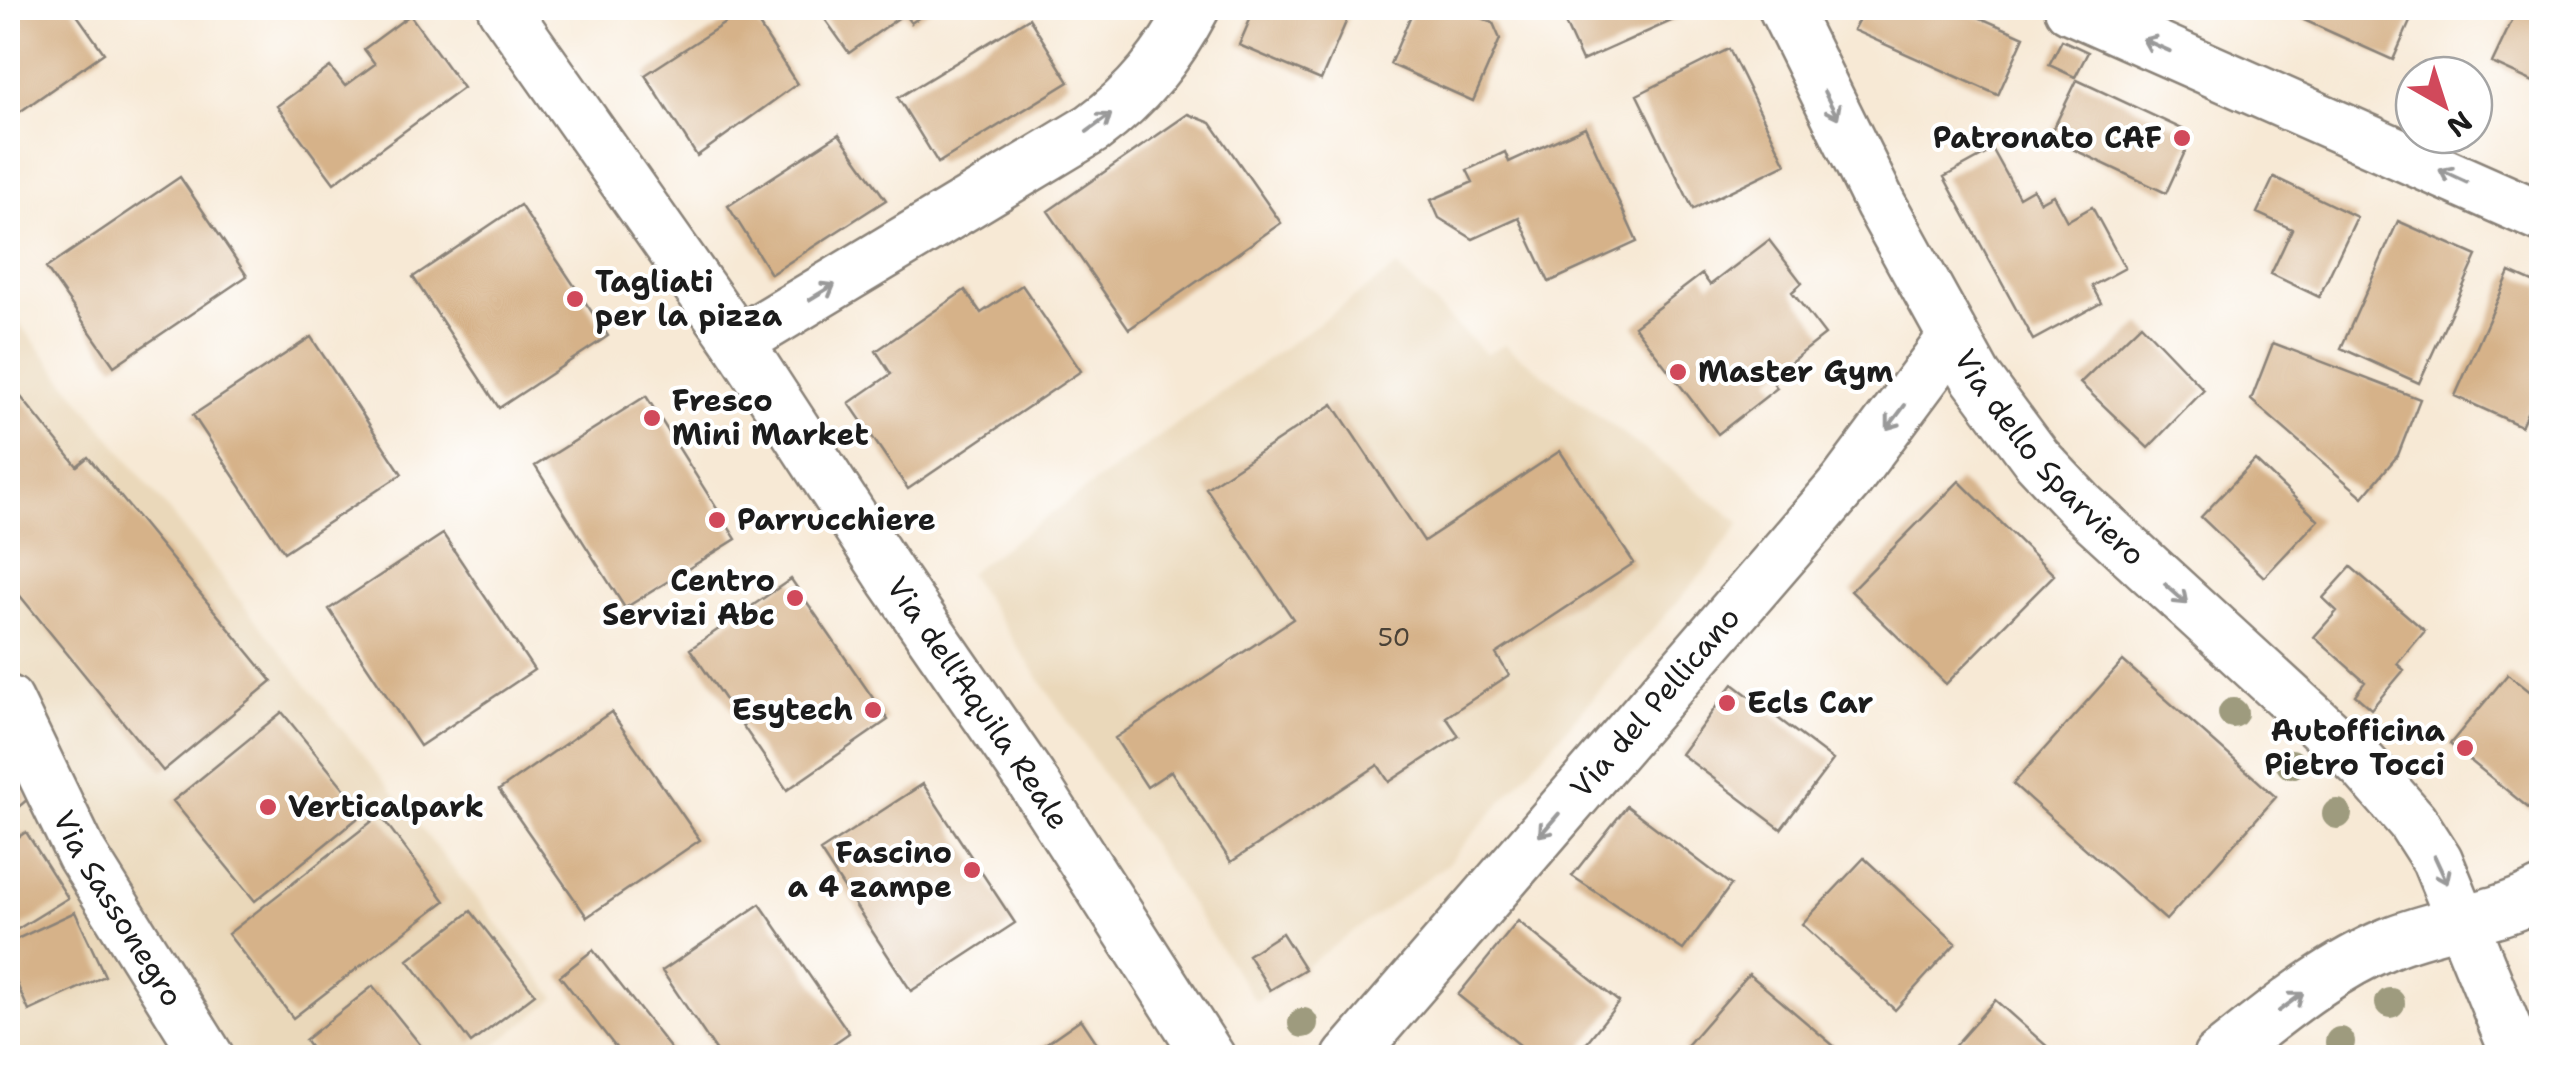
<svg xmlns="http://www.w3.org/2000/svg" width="2549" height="1065" font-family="'Shantell Sans',sans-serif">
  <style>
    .built { fill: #ead8ba }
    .building { fill: #d6b289 }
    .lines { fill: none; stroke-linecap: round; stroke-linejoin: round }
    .minor-casing { stroke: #8a8278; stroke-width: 55 }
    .minor { stroke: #fff; stroke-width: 50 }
    .tree { fill: #9e9b7e }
    .oneway { stroke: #999 }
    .poi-dot { fill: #d1495b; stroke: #fff; stroke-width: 4 }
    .labels { text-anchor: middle; stroke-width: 8; stroke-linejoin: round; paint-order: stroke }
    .number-label { font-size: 25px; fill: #4a4237 }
    .poi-label { font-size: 30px; font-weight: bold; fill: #1c1c1c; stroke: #fff; text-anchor: start }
    .street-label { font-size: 30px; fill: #1c1c1c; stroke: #fff }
  </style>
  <rect width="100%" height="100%" fill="#fff"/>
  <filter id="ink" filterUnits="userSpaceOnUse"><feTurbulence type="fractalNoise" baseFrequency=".01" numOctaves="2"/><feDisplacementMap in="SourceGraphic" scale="20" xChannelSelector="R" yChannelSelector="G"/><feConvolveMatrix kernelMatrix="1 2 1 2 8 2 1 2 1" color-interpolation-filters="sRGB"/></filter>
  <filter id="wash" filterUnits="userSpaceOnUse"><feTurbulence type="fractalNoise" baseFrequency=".0048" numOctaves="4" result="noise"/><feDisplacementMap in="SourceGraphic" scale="40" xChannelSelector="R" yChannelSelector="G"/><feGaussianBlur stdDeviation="2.25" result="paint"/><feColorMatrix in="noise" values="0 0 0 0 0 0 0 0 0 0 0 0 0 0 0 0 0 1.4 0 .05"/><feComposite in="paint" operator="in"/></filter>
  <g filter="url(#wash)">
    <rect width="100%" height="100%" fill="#f7e9d5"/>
    <!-- built -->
    <path class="built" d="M1397,267l89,87 19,-9 236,178 -33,44 -262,298 -190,137 -288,-429z
      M8,309l548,689 -76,59h-472z"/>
    <g id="blocks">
      <!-- building -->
      <path class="building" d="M8,8h64l32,45 -96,67z
        M748,8l49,76 -100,72 -52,-81z
        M817,8h116l-22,15 -7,-9 -55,39z
        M1255,8h97l-31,72 -82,-35z
        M1414,8h44l35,15 7,16 -27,62 -83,-37z
        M1558,8h142l-118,53z
        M1845,8h113l66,29 -26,58 -145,-65 8,-15z
        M2309,8h107l-23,52 -89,-40z
        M2518,8h24v78l-50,-23z
        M410,15l53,73 -129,95 -57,-77 53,-39 15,19 30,-22 -11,-15z
        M1029,18l40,64 -131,81 -40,-65z
        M2062,40l26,12 -13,25 -26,-12z
        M1729,49l57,115 -93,45 -56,-114z
        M2077,80l116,54 -27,59 -117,-55z
        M1188,114l23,9 70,100 -152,106 -81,-118z
        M1585,127l52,115 -88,40 -30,-64 -46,21 -34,-21 -8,-18 42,-18 -6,-12 38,-18 4,10z
        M839,134l47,66 -115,74 -43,-68z
        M1993,150l26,47 14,-8 7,13 13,-7 14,26 25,-14 33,61 -33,18 9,17 -68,37 -89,-163z
        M180,177l67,99 -133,90 -68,-98z
        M2274,177l83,40 -38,80 -48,-23 21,-45 -35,-16z
        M520,205l88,131 -109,72 -86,-131z
        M2398,221l79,35 -58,127 -78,-35z
        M1769,240l33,43 -10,9 33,43 -55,43 7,10 -59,46 -84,-108 68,-52 8,11z
        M2510,272l32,14v94l-21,46 -66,-30z
        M1022,285l59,86 -173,118 -59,-86 42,-29 -15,-23 89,-61 16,23z
        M2141,324l63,66 -56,58 -68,-65z
        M311,337l91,137 -118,78 -91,-137z
        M2273,343l147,56 -22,56 -35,42 -112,-97z
        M8,381l69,85 11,-9 184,224 -109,90 -155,-190z
        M646,396l90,143 -111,69 -90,-142z
        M1333,404l91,137 136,-90 74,112 -138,91 13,21 -63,42 13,19 -70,46 -11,-17 -147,97 -60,-91 -24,16 -32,-49 178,-119 -87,-131z
        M2255,460l63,60 -54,57 -63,-60z
        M1959,481l95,94 -108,109 -95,-93z
        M443,534l91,136 -114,76 -91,-137z
        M2351,567l74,64 -28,33 7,6 -33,39 -16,-14 10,-13 -51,-45 23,-26 -14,-13z
        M791,579l97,141 -101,70 -97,-141z
        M2123,661l153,136 -110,123 -153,-136z
        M2508,674l34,27v118l-92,-75z
        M1733,684l100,76 -52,69 -100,-75z
        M282,712l82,101 -109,88 -82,-100z
        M611,712l89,128 -113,77 -88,-127z
        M8,772l21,26 -21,18z
        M923,784l92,139 -104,68 -91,-140z
        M1627,806l104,79 -48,65 -111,-74z
        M380,815l65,86 -152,117 -65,-84z
        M26,832l42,66 -60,37v-91z
        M1864,858l92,85 -61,67 -93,-86z
        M760,904l89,129 -36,25h-92l-59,-87z
        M471,911l64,83 -64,49 -63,-83z
        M75,912l30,64 -76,35 -21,-47v-21z
        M1518,921l101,81 -45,56h-38l-78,-63z
        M1282,933l23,36 -35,21 -22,-35z
        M593,950l85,108h-54l-64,-82z
        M1749,974l92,78 -4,6h-143l-10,-9z
        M373,986l58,72h-113l-13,-18z
        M1995,1000l65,58h-116z
        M1081,1019l26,39h-82z"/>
    </g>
  </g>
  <g filter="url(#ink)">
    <use href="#blocks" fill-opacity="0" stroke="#8a8278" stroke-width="2.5"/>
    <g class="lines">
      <!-- minor casing -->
      <g class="minor-casing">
        <g id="minor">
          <path id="s1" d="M503,8l235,334 154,236 139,201 179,279"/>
          <path id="s2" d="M1784,8l97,197 95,172 60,81 45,48 282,259 49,56 25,39 81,198"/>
          <path d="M2070,8l472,209"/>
          <path d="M738,342l355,-214c45,-33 75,-71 101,-120"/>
          <path id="s3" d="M8,701l74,154 127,203"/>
          <path id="s4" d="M1348,1058l497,-575 108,-145"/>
          <path d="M2218,1058c54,-42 108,-89 171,-115 50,-21 105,-24 153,-50"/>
        </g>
      </g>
      <!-- minor -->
      <use href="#minor" class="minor"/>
    </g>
    <!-- trees -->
    <g class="tree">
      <circle cx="2233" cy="713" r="15"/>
      <circle cx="2291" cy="764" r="15"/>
      <circle cx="2337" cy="814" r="15"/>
      <circle cx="2390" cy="1003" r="15"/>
      <circle cx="1303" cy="1023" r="15"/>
      <circle cx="2340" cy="1042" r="15"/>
    </g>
    <!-- one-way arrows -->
    <defs><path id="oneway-shaft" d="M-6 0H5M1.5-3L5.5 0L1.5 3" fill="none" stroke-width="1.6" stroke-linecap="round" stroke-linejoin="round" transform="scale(2.5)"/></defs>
    <g class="oneway">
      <use href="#oneway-shaft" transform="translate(2156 45) rotate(-156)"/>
      <use href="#oneway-shaft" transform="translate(1831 105) rotate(63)"/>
      <use href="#oneway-shaft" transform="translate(1099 123) rotate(-36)"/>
      <use href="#oneway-shaft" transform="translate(2453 176) rotate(-155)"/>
      <use href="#oneway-shaft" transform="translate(822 292) rotate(-31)"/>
      <use href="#oneway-shaft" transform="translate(1896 417) rotate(127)"/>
      <use href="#oneway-shaft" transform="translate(2176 594) rotate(42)"/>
      <use href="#oneway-shaft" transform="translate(1549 825) rotate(131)"/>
      <use href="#oneway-shaft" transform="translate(2441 870) rotate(65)"/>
      <use href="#oneway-shaft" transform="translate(2291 1002) rotate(-37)"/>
    </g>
  </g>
  <!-- markers -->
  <g class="poi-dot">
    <circle cx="2182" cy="138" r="10"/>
    <circle cx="575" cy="299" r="10"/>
    <circle cx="1678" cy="372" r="10"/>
    <circle cx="652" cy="418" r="10"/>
    <circle cx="717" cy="520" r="10"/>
    <circle cx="795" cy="598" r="10"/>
    <circle cx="1727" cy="703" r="10"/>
    <circle cx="873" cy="710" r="10"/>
    <circle cx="2465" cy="748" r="10"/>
    <circle cx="268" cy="807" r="10"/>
    <circle cx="972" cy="870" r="10"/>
  </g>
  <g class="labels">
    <!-- number labels -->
    <g class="number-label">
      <text x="1394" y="646">50</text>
    </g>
    <!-- poi labels -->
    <g class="poi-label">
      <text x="2162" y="148" text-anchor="end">Patronato CAF</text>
      <text x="595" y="292">Tagliati<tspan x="595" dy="34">per la pizza</tspan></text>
      <text x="1698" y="382">Master Gym</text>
      <text x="672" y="411">Fresco<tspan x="672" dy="34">Mini Market</tspan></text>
      <text x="737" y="530">Parrucchiere</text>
      <text x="775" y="591" text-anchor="end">Centro<tspan x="775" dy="34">Servizi Abc</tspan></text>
      <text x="1747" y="713">Ecls Car</text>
      <text x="853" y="720" text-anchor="end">Esytech</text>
      <text x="2445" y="741" text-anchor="end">Autofficina<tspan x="2445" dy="34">Pietro Tocci</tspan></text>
      <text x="288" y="817">Verticalpark</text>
      <text x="952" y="863" text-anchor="end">Fascino<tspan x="952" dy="34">a 4 zampe</tspan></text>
    </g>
    <!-- street labels -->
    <g class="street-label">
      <text dy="10" stroke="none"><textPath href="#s2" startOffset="525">Via dello Sparviero</textPath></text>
      <text dy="10" stroke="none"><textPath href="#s4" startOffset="470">Via del Pellicano</textPath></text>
      <text dy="10" stroke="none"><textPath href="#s1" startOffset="842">Via dell'Aquila Reale</textPath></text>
      <text dy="10" stroke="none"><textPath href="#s3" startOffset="235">Via Sassonegro</textPath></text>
    </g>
  </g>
  <!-- margin -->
  <rect width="2549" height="1065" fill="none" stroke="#fff" stroke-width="40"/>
  <!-- north arrow -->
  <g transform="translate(2444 105) rotate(141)"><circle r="48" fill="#ffffff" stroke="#a4a4a4" stroke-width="2.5"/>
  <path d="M0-8L18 38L0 25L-18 38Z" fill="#d1495b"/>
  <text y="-15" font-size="28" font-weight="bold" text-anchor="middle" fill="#1c1c1c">N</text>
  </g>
</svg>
